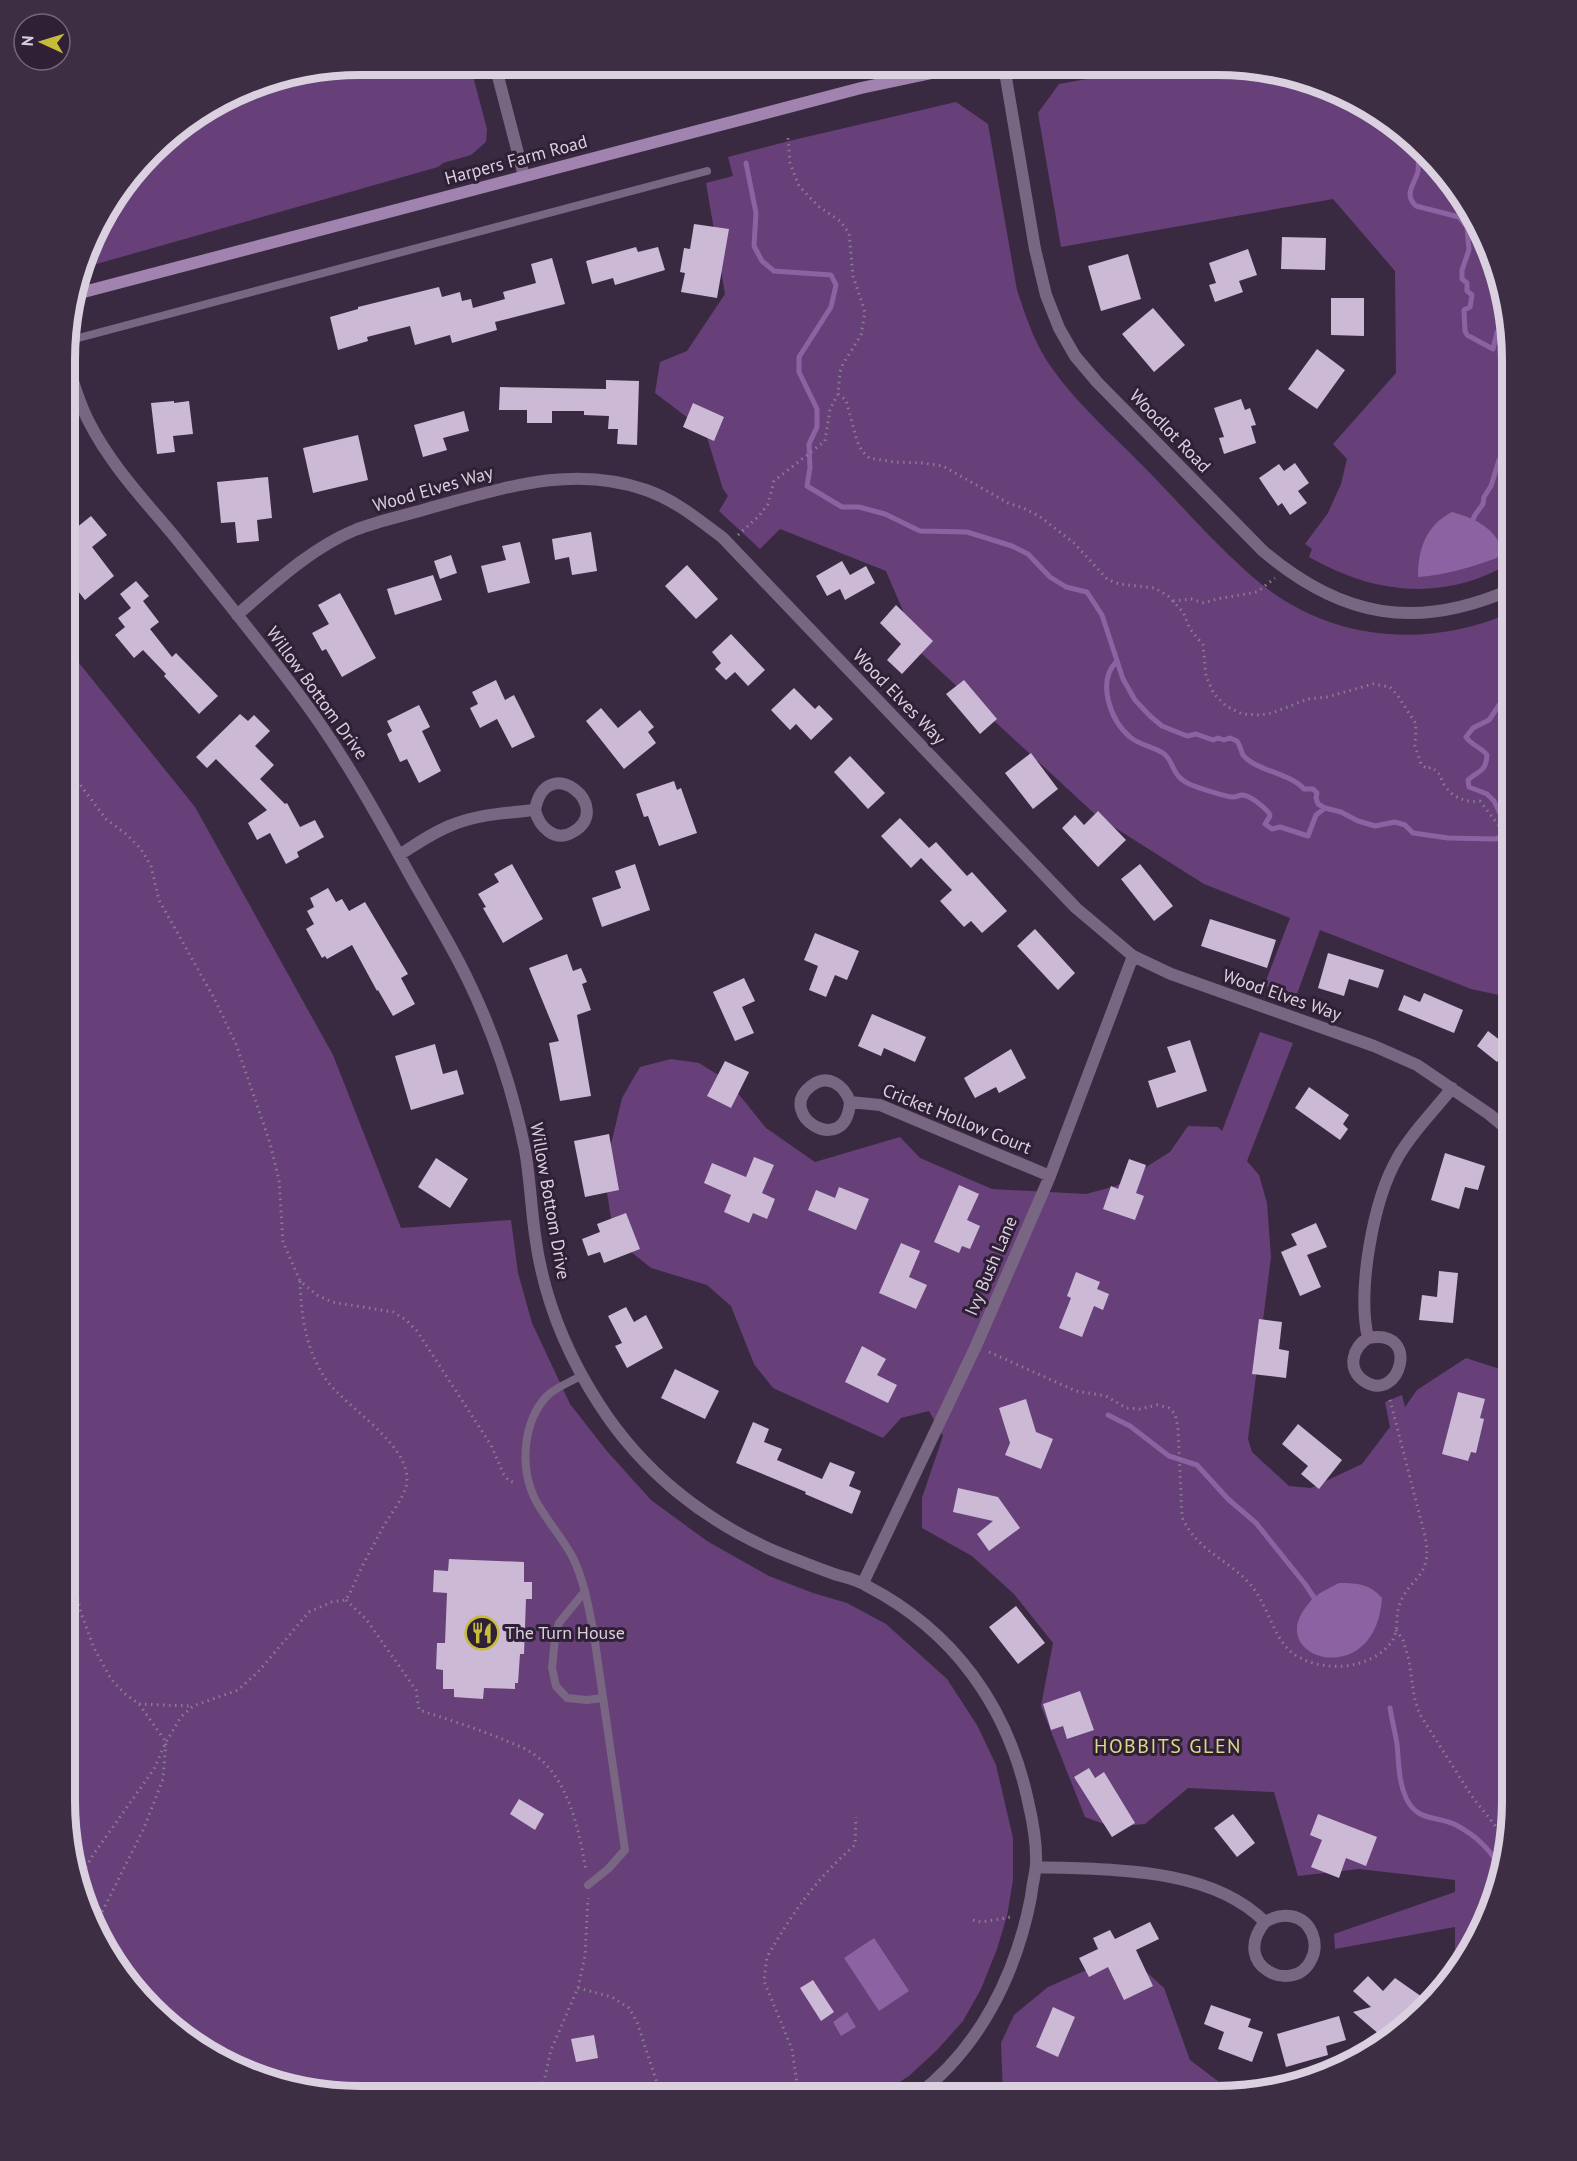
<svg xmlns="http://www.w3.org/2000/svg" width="1577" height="2161" font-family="'PT Sans',sans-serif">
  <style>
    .green { fill: #674079 }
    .water { fill: #8d62a2 }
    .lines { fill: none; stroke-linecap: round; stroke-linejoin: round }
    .stream { stroke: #8d62a2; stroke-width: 5 }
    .building { fill: #ccb9d6 }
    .path { stroke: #887c8f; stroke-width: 3; stroke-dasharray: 1.5 4.5; stroke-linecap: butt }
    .service { stroke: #796682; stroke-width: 8 }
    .minor { stroke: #796682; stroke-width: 12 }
    .secondary { stroke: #a183b0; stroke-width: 12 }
    .labels { text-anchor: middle; stroke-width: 6; stroke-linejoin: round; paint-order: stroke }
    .street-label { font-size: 18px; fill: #dad0df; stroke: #2f2036 }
    .poi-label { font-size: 18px; fill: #dad0df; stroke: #2f2036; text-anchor: start }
    .neighbourhood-label { font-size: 20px; letter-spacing: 1.5px; fill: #ddd788; stroke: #2f2036 }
    .rim { fill: none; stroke: #dad0df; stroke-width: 8 }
  </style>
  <rect width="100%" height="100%" fill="#392a41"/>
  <!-- green -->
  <path class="green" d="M360,65h110l17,64 -1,13 -15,13 -28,8 -5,4 -352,100 18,-54 62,-75 99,-58z
    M1153,67h103l74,20 51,28 58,51 43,63 21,55 9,76v202c-67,40 -137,33 -203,-5l3,-8 -7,-5 23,-31 13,-29 6,-25 -14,-15 63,-71 -1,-102 -62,-72 -272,48 -23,-134 21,-29z
    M956,102l32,22 29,166c8,24 16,49 30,71 27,41 67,75 101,110 37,38 72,79 112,112 72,59 169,66 252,29v380l-13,3 -28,-6 -151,-59 -24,67 -32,-11 26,-68 -86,-34 -106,-67 -177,-164 -35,-82 -106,-42 -20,20 -41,-38 9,-15 -5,-7 -18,-58 -50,-38 5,-31 27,-11 38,-57 -19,-111 27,-7 -5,-19 61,-16z
    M67,648l128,159 138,248 68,173 110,-8 7,53 14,50 38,81 36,46 45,50 56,41 62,35 44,17 34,10 39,21 61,55 30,46 19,40 17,73v42l-6,36 -10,33 -16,40 -18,32 -26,29 -28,26 -31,20 -556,-2 -57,-13 -69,-35 -58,-50 -43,-64 -21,-55 -9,-76z
    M1260,1032l33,11 -46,118 12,14 8,28 4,54 -23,182 4,13 37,34 22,2 51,-24 28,-37 -5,-25 17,-7 3,12 12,-17 49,-32 46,15v447l-15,76 -35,69 -7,9v-47l-120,22 -1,-15 121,-42v-12l-96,-11 -61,7 -24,-84 -86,-4 -43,36 -33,3 -27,-10 -44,-111 12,-63 -39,-49 -42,-38 -50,-28v-30l21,-62 -14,-25 -28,7 -18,20 -110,-50 -19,-24 -23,-58 -24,-21 -56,-17 -26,-21 -14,-29 -5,-32 2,-29 14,-59 18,-31 31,-8 28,4 29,18 38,47 49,34 85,-25 20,21 72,31 94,5 30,-8 54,-34 18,-26 30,1 4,4z
    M1114,1958l27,9 23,21 26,72 45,34 -18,2h-214l-2,-53 13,-28 34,-28z"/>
  <!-- water -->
  <path class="water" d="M1452,512c22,6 41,15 50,36l-5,10c-26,9 -51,17 -79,19 0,-28 8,-52 34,-65z
    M1339,1583c18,0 31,1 43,15 -6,94 -117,61 -76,9 3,-3 5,-8 9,-10 7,-6 17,-10 24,-14z
    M874,1938l35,53 -30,20 -35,-53z
    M847,2012l9,15 -15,9 -8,-14z"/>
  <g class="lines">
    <!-- stream -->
    <path class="stream" d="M736,66l2,6
      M1418,147c0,7 1,16 0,24 -3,13 -15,23 -2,35l43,11 8,10 2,23 -7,20v9l5,4v8l5,4 -2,12 -6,3 1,21 2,4 26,14 4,-17 4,-3 8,1
      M746,163l10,50 -2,33 8,15 12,10 57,4 5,10 -5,22 -32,50v15l18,37v18l-8,17 1,24 -3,18 35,21h17l26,7 35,17 47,1 45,14 16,8 22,23 16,10 21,5 15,23 21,64 12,21 15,16 12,10 25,10 9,-2 17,6 5,-2 6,2 6,-2 7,3c3,4 4,10 6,14 11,15 47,18 61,34h9l4,4 -1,5 2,6 7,4 16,4 17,9 17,5 20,-4 10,3 8,8 35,5 47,1 17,-5
      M1472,522l3,-7 8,-11 1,-7 7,-11 8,-26 13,-9
      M1116,662c-19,20 -6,58 14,75 9,8 22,9 33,16 12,8 7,22 26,31 7,3 37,13 44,13 4,0 6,-2 9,-2 8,0 22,12 27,18l1,3 -5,8 7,5 8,-2 28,9 8,-21 9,-7
      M1510,834l-16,-33 -7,-7 -18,-7 -1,-7c11,-10 18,-8 19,-25 -6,-8 -16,-10 -21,-18l7,-9 16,-8 23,-34
      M1108,1415l22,11 39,30 28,9 31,34 28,24 49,61 12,18
      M1390,1708c2,12 5,24 7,36 2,18 1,36 9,54 12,25 31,17 50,27 21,11 34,25 46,44"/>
  </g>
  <!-- building -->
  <path class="building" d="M694,224l35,5 -12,69 -36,-6 4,-19 -5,-1 4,-24 6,1z
    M1282,237l44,1 -1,32 -44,-1z
    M636,247l2,5 20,-5 7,23 -50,15 -2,-7 -21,6 -6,-23z
    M1248,249l9,26 -18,6 4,11 -28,10 -6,-17 7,-2 -7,-20z
    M1128,254l13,45 -40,12 -13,-45z
    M552,258l13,46 -70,18 2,8 -45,13 -2,-8 -35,10 -5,-19 -43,11 1,4 -30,9 -8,-33 28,-8v-2l81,-20 3,10 18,-5 2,9 9,-2 2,9 32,-9 -2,-7 33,-9 -5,-19z
    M1331,298h33v38l-33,-1z
    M1153,308l32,37 -31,27 -32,-38z
    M1317,349l28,21 -28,39 -29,-20z
    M606,380l33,1 -2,64 -20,-1 1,-15h-10l1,-13 -25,-1v-4h-32v12h-25v-13h-28l1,-23 106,2z
    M1241,399l4,11 5,-2 6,17 -5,1 5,17 -32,11 -5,-16 5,-1 -10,-29z
    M174,401v2l15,-2 4,33 -20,2 2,16 -18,2 -6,-51z
    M693,403l31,14 -10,24 -31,-14z
    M464,411l5,20 -26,7 4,12 -24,7 -9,-32z
    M358,435l10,45 -55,13 -10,-45z
    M1295,463l14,20 -11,8 9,12 -17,12 -8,-12 -4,3 -19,-28 20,-14 5,7z
    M268,477l4,41 -15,2 2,21 -22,2 -2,-21 -14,1 -4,-41z
    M91,516l16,19 -15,12 22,29 -29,24 -18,-23v-34l8,-7 -4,-4z
    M591,532l6,39 -25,4 -3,-18 -14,3 -3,-21z
    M520,542l10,41 -42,10 -7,-27 25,-6 -4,-14z
    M451,555l6,18 -17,6 -6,-18z
    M842,561l8,14 16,-9 9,17 -30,17 -5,-11 -13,7 -11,-20z
    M687,565l31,34 -22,20 -31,-33z
    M433,575l9,25 -47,15 -8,-26z
    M136,581l13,15 -6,5 16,21 -9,7 22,28 4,-4 42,43 -19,18 -35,-38 2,-2 -23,-24 -9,8 -19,-23 10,-8 -7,-9 13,-10 -11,-14z
    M340,593l36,65 -34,19 -16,-28 -4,2 -10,-18 17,-9 -11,-19z
    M896,605l37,36 -31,33 -15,-14 14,-16 -21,-21z
    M731,634l34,36 -17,16 -13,-14 -9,8 -11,-11 6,-6 -9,-11z
    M496,680l9,20 9,-5 21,42 -23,11 -15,-29 -17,9 -10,-20 8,-4 -6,-12z
    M964,680l33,39 -17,15 -34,-40z
    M794,688l21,21 4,-4 14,14 -22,21 -15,-16 -6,6 -19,-20z
    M419,705l11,22 -8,4 19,40 -22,12 -12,-24 -7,3 -13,-28 5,-3 -5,-10z
    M601,708l17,20 22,-18 14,17 -6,5 8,11 -32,26 -38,-48z
    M240,714l8,7 6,-6 16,16 -15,15 19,19 -14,14 25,25 2,-1 13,24 15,-7 9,17 -27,15 2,5 -13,7 -16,-31 -13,7 -9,-17 19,-13 -51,-51 -9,9 -11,-11z
    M1031,753l27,36 -25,20 -28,-36z
    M850,756l35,37 -17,16 -34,-37z
    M674,781l3,9 4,-2 16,45 -38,13 -11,-30 -4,1 -8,-23z
    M1098,811l28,29 -28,27 -36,-39 13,-13 9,10z
    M900,818l29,30 7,-6 31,34 5,-4 35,39 -25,22 -11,-12 -7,6 -24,-26 12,-11 -31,-32 -10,10 -30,-32z
    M512,864l31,55 -40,24 -20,-35 3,-1 -8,-13 21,-12 -5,-8z
    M635,864l15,46 -48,17 -10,-29 29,-10 -6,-17z
    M1140,864l33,42 -19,15 -33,-42z
    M328,888l8,14 6,-3 7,12 16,-9 43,72 -7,4 14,26 -22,12 -15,-26 -1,1 -25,-46 -25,14 -2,-3 -3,2 -16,-29 8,-5 -7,-13 7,-4 -4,-9z
    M1210,919l66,21 -9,28 -66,-22z
    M1035,929l40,44 -17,17 -41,-44z
    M815,933l44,18 -12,29 -12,-5 -9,22 -17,-7 9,-24 -14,-6z
    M1328,953l56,17 -6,18 -29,-9 -5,17 -26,-8z
    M567,954l6,17 8,-3 6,14 -5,2 9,26 -14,5 14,81 -31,5 -11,-58 10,-2 -30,-73z
    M744,978l11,23 -13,6 12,26 -19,8 -22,-49z
    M1424,993l39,17 -9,23 -56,-23 6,-15 16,7z
    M872,1014l54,23 -11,25 -31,-14 -3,8 -23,-10z
    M1512,1027v35l-9,-8 -6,8 -20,-16 11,-15 13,10z
    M1190,1040l17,51 -50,17 -9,-27 28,-9 -9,-25z
    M435,1044l8,30 14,-4 7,24 -53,16 -16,-54z
    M1011,1049l15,29 -27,15 -3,-6 -21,11 -11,-20z
    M725,1061l24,11 -18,36 -24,-12z
    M1309,1087l40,28 -6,9 5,5 -8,11 -45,-32z
    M609,1134l10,56 -34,7 -11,-56z
    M1445,1153l40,13 -7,24 -13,-3 -6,22 -28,-9z
    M754,1157l20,8 -12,28 13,6 -8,20 -14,-6 -4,10 -25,-11 7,-17 -27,-12 8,-20 34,14z
    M436,1158l32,21 -18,29 -32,-21z
    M1129,1159l17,6 -10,28 8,3 -9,24 -32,-11 8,-23 7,3z
    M959,1185l20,9 -12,26 13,6 -10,23 -8,-3 -3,7 -25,-11z
    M839,1187l30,12 -13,31 -48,-20 8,-20 19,8z
    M626,1213l14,36 -36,14 -4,-11 -12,4 -6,-17 18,-7 -3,-8z
    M1316,1223l11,24 -20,8 14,32 -21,9 -19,-44 16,-7 -6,-11z
    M901,1243l19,8 -11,26 18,8 -11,24 -37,-16z
    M1439,1271l19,2 -5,50 -34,-3 3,-25 15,2z
    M1076,1272l24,10 -3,7 12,5 -6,16 -9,-4 -12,31 -23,-9 12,-30 -4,-2z
    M626,1307l8,15 12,-7 17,33 -36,20 -12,-22 7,-3 -14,-27z
    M1259,1319l23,3 -3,27 10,2 -3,27 -34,-4z
    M862,1346l24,13 -9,16 20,10 -9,18 -43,-21z
    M675,1369l44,22 -14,28 -44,-21z
    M1458,1392l27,7 -5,19 4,1 -8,34 -5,-1 -3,9 -26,-7z
    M1026,1399l10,33 17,7 -12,30 -36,-14 5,-12 -11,-35z
    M753,1422l16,7 -5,13 18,7 -5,11 45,19 8,-17 25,10 -6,14 12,5 -9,23 -47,-20 1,-2 -70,-29z
    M1298,1424l44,36 -23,29 -18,-15 7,-8 -26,-22z
    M958,1488l40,9 22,31 -31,23 -12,-17 16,-13 -40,-9z
    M449,1559l75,3v20h8v17h-6l-2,55h-4l-2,29h-3v6l-31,-1 -1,11 -29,-2v-8h-11v-19l-7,-1 1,-26h8l2,-50 -14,-1 1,-22 14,1z
    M1016,1606l29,37 -27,21 -29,-37z
    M1080,1691l14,39 -27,9 -4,-13 -12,4 -8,-26z
    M1089,1768l6,10 9,-6 31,51 -23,14 -38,-60z
    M519,1799l25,15 -9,16 -25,-16z
    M1233,1814l22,29 -18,14 -23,-29z
    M1318,1814l59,23 -11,29 -20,-8 -7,20 -28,-11 11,-27 -12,-5z
    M1150,1922l9,17 -23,11 17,36 -29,14 -16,-33 -19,10 -10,-19 19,-9 -5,-11 17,-8 5,9z
    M1368,1976l15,15 12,-13 30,21 -28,34 -11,7 -33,-28 18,-5 -18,-16z
    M813,1980l21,32 -13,9 -21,-33z
    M1211,2005l40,14 -3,8 15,5 -11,30 -34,-13 6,-17 -20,-8z
    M1053,2007l22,10 -17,40 -22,-10z
    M1339,2016l7,24 -20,6 2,9 -42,12 -9,-33z
    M594,2035l4,23 -22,4 -5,-23z"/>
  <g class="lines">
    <!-- path -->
    <path class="path" d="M838,394l8,6 11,41 5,10 7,7 25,4 29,1 20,3 65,37 15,5 16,8 35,27 33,36 12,5 36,4 13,8 15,16 7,17 13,16 3,31 8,18 12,12 16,8 18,1 12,-2 36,-14 19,-2 46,-13 17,3 8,9 18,28 -1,22 6,18 6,5 4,-2c13,9 7,9 14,19 8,12 22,17 35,15l20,26 12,-5
      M738,535l21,-19 9,-12 6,-23 51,-40 5,-32 8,-15 2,-22 3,-8 18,-29 4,-23 -12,-36 -4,-43 -9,-12 -22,-15 -19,-20 -9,-23 -2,-25
      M1173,601l18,-2 13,4 13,-4 40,-7 18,-14
      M66,766l40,53 20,15 15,15 10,17 8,34 55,98 22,46 34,99 9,37 4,62 17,39 17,14 15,7 61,10 13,8 11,11 74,114 12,28 6,8 7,2
      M989,1352l87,39 30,5 20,12 14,1 17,-4 12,3 6,6 3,14 4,89c16,35 43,40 67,66 18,19 23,51 40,67 26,24 82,22 103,-9 6,-9 4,-21 6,-31 9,-35 36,-29 27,-74l-36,-140
      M65,1503l10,83 6,27 13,35 17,31 13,14 15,11 27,38 -3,37 -19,49 -50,100
      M346,1600l20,19 50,71 3,20c28,9 56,18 83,29 11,5 24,9 33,16 35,26 44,76 51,116
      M1396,1630l7,10 6,20 5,36 5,17 52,82 37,47
      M139,1704l52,2
      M77,1883l16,-28 61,-86 12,-27 15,-25 12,-11 45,-16 20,-18 51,-60 23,-10 14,-2c7,-12 11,-24 18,-37 6,-12 13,-24 19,-36 7,-12 19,-27 23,-40 10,-39 -58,-78 -79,-106 -21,-30 -26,-65 -27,-100
      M973,1920l8,2 31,-5
      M578,1988l34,9 17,11 8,14 24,73
      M541,2095l10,-45 27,-62 7,-32 3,-58
      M792,2095l6,-4 -6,-42 -28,-68 3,-24c26,-45 48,-77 88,-112l1,-28"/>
    <!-- service -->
    <path class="service" d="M67,341l640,-170
      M581,1376c-11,6 -27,12 -35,21 -23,25 -26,70 -12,100 11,23 29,40 40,63 11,24 15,50 20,75l31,215 -17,19 -20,16
      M585,1591l-26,32 -4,15 -3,30 4,18 11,12 20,2 16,-2"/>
    <!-- minor -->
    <path class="minor" d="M495,65l29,111
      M1004,66l31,183 11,46 13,33 16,28 22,26 166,169c79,67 154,80 249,38
      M67,362c6,20 12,41 22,60 22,44 59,82 90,120 40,50 81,100 119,151 43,57 78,120 112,182 19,34 40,68 57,103 27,55 46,113 58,172 5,29 6,57 10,85 8,61 31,118 64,169 43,67 105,117 178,148 20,8 40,16 60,23 11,3 21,5 30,11 87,45 141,121 161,215 5,21 9,43 8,64 -1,10 -4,21 -5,32 -15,77 -51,151 -115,199
      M237,615c36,-31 74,-67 118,-85 25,-10 53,-15 78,-23 71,-19 141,-43 213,-17 29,10 53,30 77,48l353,370 57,48 38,18 203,72 43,19 72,49 23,19
      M399,855c18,-11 34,-23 53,-30 26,-11 55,-12 83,-15 4,17 20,33 38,22 43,-25 -27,-82 -38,-22
      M850,1102c-4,58 -76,12 -39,-16 17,-13 33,-1 39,16l30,3 170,71
      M1368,1338c54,-11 32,67 -4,43 -18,-12 -11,-34 4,-43 -11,-48 5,-138 30,-181 14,-25 36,-46 54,-69
      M863,1583l113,-237 74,-170 83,-220
      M1036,1867c73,3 174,-1 229,55 -36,44 29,74 46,38 5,-9 5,-17 1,-27 -9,-20 -30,-21 -47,-11"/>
    <!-- secondary -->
    <path class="secondary" d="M76,294l785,-206 104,-22"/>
  </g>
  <!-- icons -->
  <defs>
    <g id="restaurant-ring" transform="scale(1.725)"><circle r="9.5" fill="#2f2036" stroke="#c7bb3c" stroke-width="1.5"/><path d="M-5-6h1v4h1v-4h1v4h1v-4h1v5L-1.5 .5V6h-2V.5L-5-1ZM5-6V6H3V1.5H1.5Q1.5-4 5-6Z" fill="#c7bb3c"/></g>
  </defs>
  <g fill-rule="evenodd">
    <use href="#restaurant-ring" x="482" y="1633"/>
  </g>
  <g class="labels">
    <!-- street labels -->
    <g class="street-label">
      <text transform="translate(516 160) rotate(-15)" y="6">Harpers Farm Road</text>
      <text transform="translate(1170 431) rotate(46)" y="6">Woodlot Road</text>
      <text transform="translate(433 489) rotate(-16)" y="6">Wood Elves Way</text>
      <text transform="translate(317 693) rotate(54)" y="6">Willow Bottom Drive</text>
      <text transform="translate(899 697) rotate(46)" y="6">Wood Elves Way</text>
      <text transform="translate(1282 995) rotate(19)" y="6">Wood Elves Way</text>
      <text transform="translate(957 1119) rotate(22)" y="6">Cricket Hollow Court</text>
      <text transform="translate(550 1201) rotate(80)" y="6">Willow Bottom Drive</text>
      <text transform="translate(991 1266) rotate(-67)" y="6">Ivy Bush Lane</text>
    </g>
    <!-- poi labels -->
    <g class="poi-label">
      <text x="505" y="1639">The Turn House</text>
    </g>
    <!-- neighbourhood labels -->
    <g class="neighbourhood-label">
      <text x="1168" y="1753">HOBBITS GLEN</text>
    </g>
  </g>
  <!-- crop -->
  <path d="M0 0H1577V2161H0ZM360 75H1217A285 285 0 0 1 1502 360V1801A285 285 0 0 1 1217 2086H360A285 285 0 0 1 75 1801V360A285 285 0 0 1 360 75Z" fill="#3d2e44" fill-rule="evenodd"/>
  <path class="rim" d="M360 75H1217A285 285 0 0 1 1502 360V1801A285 285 0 0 1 1217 2086H360A285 285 0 0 1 75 1801V360A285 285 0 0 1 360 75Z"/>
  <!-- north arrow -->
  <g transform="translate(42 42) rotate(274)"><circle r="28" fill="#2f2036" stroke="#73667a" stroke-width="1.5"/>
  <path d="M0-4.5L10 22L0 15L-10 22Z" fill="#c7bb3c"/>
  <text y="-9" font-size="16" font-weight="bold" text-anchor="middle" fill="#dad0df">N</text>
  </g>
</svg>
